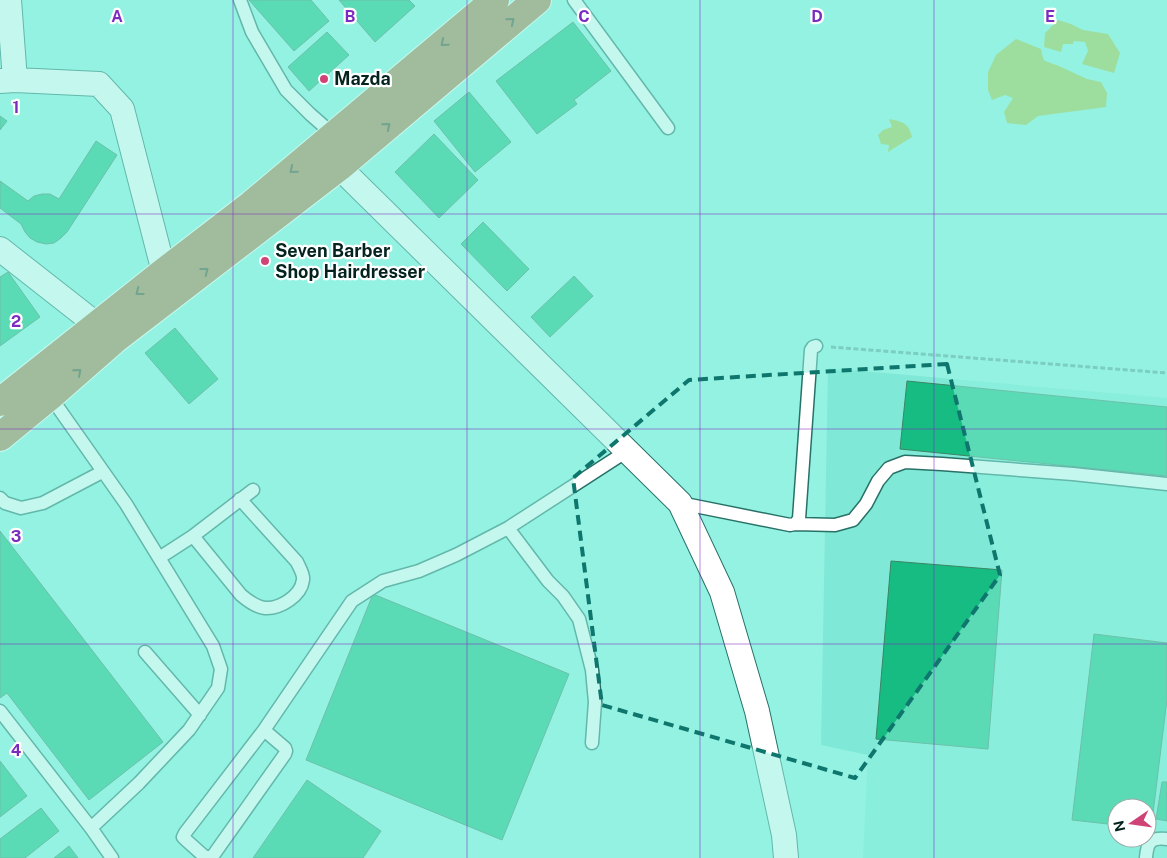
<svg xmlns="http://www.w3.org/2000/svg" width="1167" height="858" font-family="'Public Sans',sans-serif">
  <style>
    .built { fill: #7fe8d6; fill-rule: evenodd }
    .water { fill: #a8c64c }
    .building { fill: #17bc82; stroke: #3b8664 }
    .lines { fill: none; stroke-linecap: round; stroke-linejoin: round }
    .lane-casing { stroke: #287167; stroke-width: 15 }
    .street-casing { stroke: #287167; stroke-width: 26 }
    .highway-casing { stroke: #fff; stroke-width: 30 }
    .path { stroke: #5da297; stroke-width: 3; stroke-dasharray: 5 2.5; stroke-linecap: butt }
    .lane { stroke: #fff; stroke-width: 12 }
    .street { stroke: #fff; stroke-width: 24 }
    .highway { stroke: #b27a47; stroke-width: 28 }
    .oneway { stroke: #4a462e }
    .marked { fill: none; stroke: #0f766e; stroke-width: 4; stroke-dasharray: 10 6; stroke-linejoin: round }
    .grid { fill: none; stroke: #7b2cbf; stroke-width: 1; stroke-opacity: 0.55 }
    .poi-dot { fill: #cf4376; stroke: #fff; stroke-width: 2 }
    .labels { text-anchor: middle; stroke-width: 4.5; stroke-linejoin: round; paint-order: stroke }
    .poi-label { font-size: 18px; font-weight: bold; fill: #04231e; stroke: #fff; text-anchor: start }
    .grid-label { font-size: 16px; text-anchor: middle; font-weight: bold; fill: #7b2cbf; stroke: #fff; stroke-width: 4.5; stroke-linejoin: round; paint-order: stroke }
  </style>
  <rect width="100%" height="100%" fill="#94f2e2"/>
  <!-- built -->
  <path class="built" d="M828,368l339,30v460h-304l5,-103 -47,-10zM1117,808h30v30h-30z"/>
  <!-- water -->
  <path class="water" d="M1058,20l13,4 12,6 25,4 12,19 -6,20 -32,-9 6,-13 -3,-9 -11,-1 -1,3h-10l-2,8 -17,-5 1,-14z
    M1016,39l25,10 2,9 2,3 14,5 28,13 14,3 6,11 -1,14 -68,9 -12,9 -19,-2 -3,-11 9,-14 -8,-3 -13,5 -4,-10v-18l8,-17z
    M889,119c14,3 20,4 23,18l-24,15 1,-7 -8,-1 -3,-9 5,-5 9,-3z"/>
  <!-- building -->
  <path class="building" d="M249,0h62l18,21 -35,30z
    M339,0h70l6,6 -40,36z
    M573,22l38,49 -37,29 3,4 -40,30 -41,-53z
    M327,32l22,23 -40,36 -21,-24z
    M469,92l42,50 -36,30 -41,-51z
    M0,116l7,5 -7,9z
    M434,134l44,46 -39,38 -44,-46z
    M96,141l21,14 -50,77 -6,6 -7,5 -8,1 -9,-2 -7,-4 -5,-6 -4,-8 -21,-16v-27l28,20 6,-5 8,-2h8l9,5z
    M483,222l46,47 -22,22 -46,-47z
    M8,272l32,45 -40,29v-69z
    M574,276l19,20 -43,41 -19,-20z
    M175,328l43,51 -29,25 -44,-51z
    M907,381l260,26v69l-267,-27z
    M0,531l163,211 -74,58 -82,-107 -7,5z
    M891,561l111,9 -14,179 -112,-10z
    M373,594l196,80 -67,166 -196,-80z
    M1094,634l73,9v56l-16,131 -4,-1v-21h-30v17l-45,-5z
    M0,761l27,35 -27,21z
    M307,780l74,51 -18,27h-110z
    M1162,782h5v39l-11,-2z
    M41,808l18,23 -34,27h-25v-19z
    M69,846l9,12h-24z"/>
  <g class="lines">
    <!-- lane casing -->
    <g class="lane-casing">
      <path id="lane" d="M240,0l12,32 34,58 24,24 25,22
        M574,0l94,128
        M50,396l76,108 87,142 8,23 -3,19 -29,42 -50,53 -48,45
        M0,498l5,5 16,5 22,-5 59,-31
        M680,503l110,22 5,-1 4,-5 12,-169 2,-3 3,-1
        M795,524l40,1 18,-5 13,-16 12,-23 11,-13 16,-6 37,2 131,10 94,10
        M508,528l40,53 15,15 16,23 13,51 3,32 -3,41
        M193,536l48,59c7,6 15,12 24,13 15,1 36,-12 38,-28 1,-6 -4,-13 -6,-18l-57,-63
        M159,558l34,-22 60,-46
        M145,652l55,63
        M0,711l91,117 21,30
        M264,730l21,18 1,3 -1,3 -73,103h-7l-19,-17 -3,-3 2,-4 79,-103 88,-129 31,-20 36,-10 37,-16 52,-27 119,-77
        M1146,858c1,-15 4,-21 21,-19"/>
    </g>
    <!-- street casing -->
    <g class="street-casing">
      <path id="street" d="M9,0l6,80
        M0,81l15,-1 84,4 23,25 42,163
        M328,153l11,14 341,336 42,89 35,119 27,124 2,23
        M0,249l97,76"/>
    </g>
    <!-- highway casing -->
    <g class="highway-casing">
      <path id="highway" d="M0,402l164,-130 87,-67 244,-205
        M0,437l50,-41 65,-57 224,-172 198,-167"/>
    </g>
    <!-- path -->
    <path class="path" d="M831,347l336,26"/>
    <!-- lane -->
    <use href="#lane" class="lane"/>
    <!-- street -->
    <use href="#street" class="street"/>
    <!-- highway -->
    <use href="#highway" class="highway"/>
  </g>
  <!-- one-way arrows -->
  <defs><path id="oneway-chevron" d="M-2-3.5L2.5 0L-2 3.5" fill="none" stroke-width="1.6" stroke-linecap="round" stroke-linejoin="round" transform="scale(1.25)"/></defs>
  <g class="oneway">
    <use href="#oneway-chevron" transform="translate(511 21) rotate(-40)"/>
    <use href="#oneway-chevron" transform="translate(444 43) rotate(140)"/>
    <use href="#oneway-chevron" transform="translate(387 126) rotate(-40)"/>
    <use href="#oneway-chevron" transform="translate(293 170) rotate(140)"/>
    <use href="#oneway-chevron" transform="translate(205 271) rotate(-38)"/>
    <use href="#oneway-chevron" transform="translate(139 292) rotate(142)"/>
    <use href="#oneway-chevron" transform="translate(78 372) rotate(-41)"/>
  </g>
  <!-- marked area -->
  <path d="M0 0H1167V858H0ZM947,364l53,211 -145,203 -253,-73 -29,-227 116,-98z" fill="#94f2e2" fill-opacity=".55" fill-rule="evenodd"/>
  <path class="marked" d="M947,364l53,211 -145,203 -253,-73 -29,-227 116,-98z"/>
  <!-- grid -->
  <path class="grid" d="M233,0v858M467,0v858M700,0v858M934,0v858M0,214h1167M0,429h1167M0,644h1167"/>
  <!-- markers -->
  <g class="poi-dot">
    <circle cx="324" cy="79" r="5"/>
    <circle cx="265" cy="261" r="5"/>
  </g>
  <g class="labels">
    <!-- poi labels -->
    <g class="poi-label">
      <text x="334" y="85">Mazda</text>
      <text x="275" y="257">Seven Barber<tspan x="275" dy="21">Shop Hairdresser</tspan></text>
    </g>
  </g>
  <g class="grid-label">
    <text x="117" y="22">A</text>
    <text x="350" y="22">B</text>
    <text x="584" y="22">C</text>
    <text x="817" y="22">D</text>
    <text x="1050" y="22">E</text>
    <text x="16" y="113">1</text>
    <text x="16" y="327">2</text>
    <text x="16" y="542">3</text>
    <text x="16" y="756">4</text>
  </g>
  <!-- north arrow -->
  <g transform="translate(1132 823) rotate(257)"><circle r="24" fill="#ffffff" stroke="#9ba7a5"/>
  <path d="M0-4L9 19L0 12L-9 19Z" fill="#cf4376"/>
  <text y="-8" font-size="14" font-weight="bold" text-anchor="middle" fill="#04231e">N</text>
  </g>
</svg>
